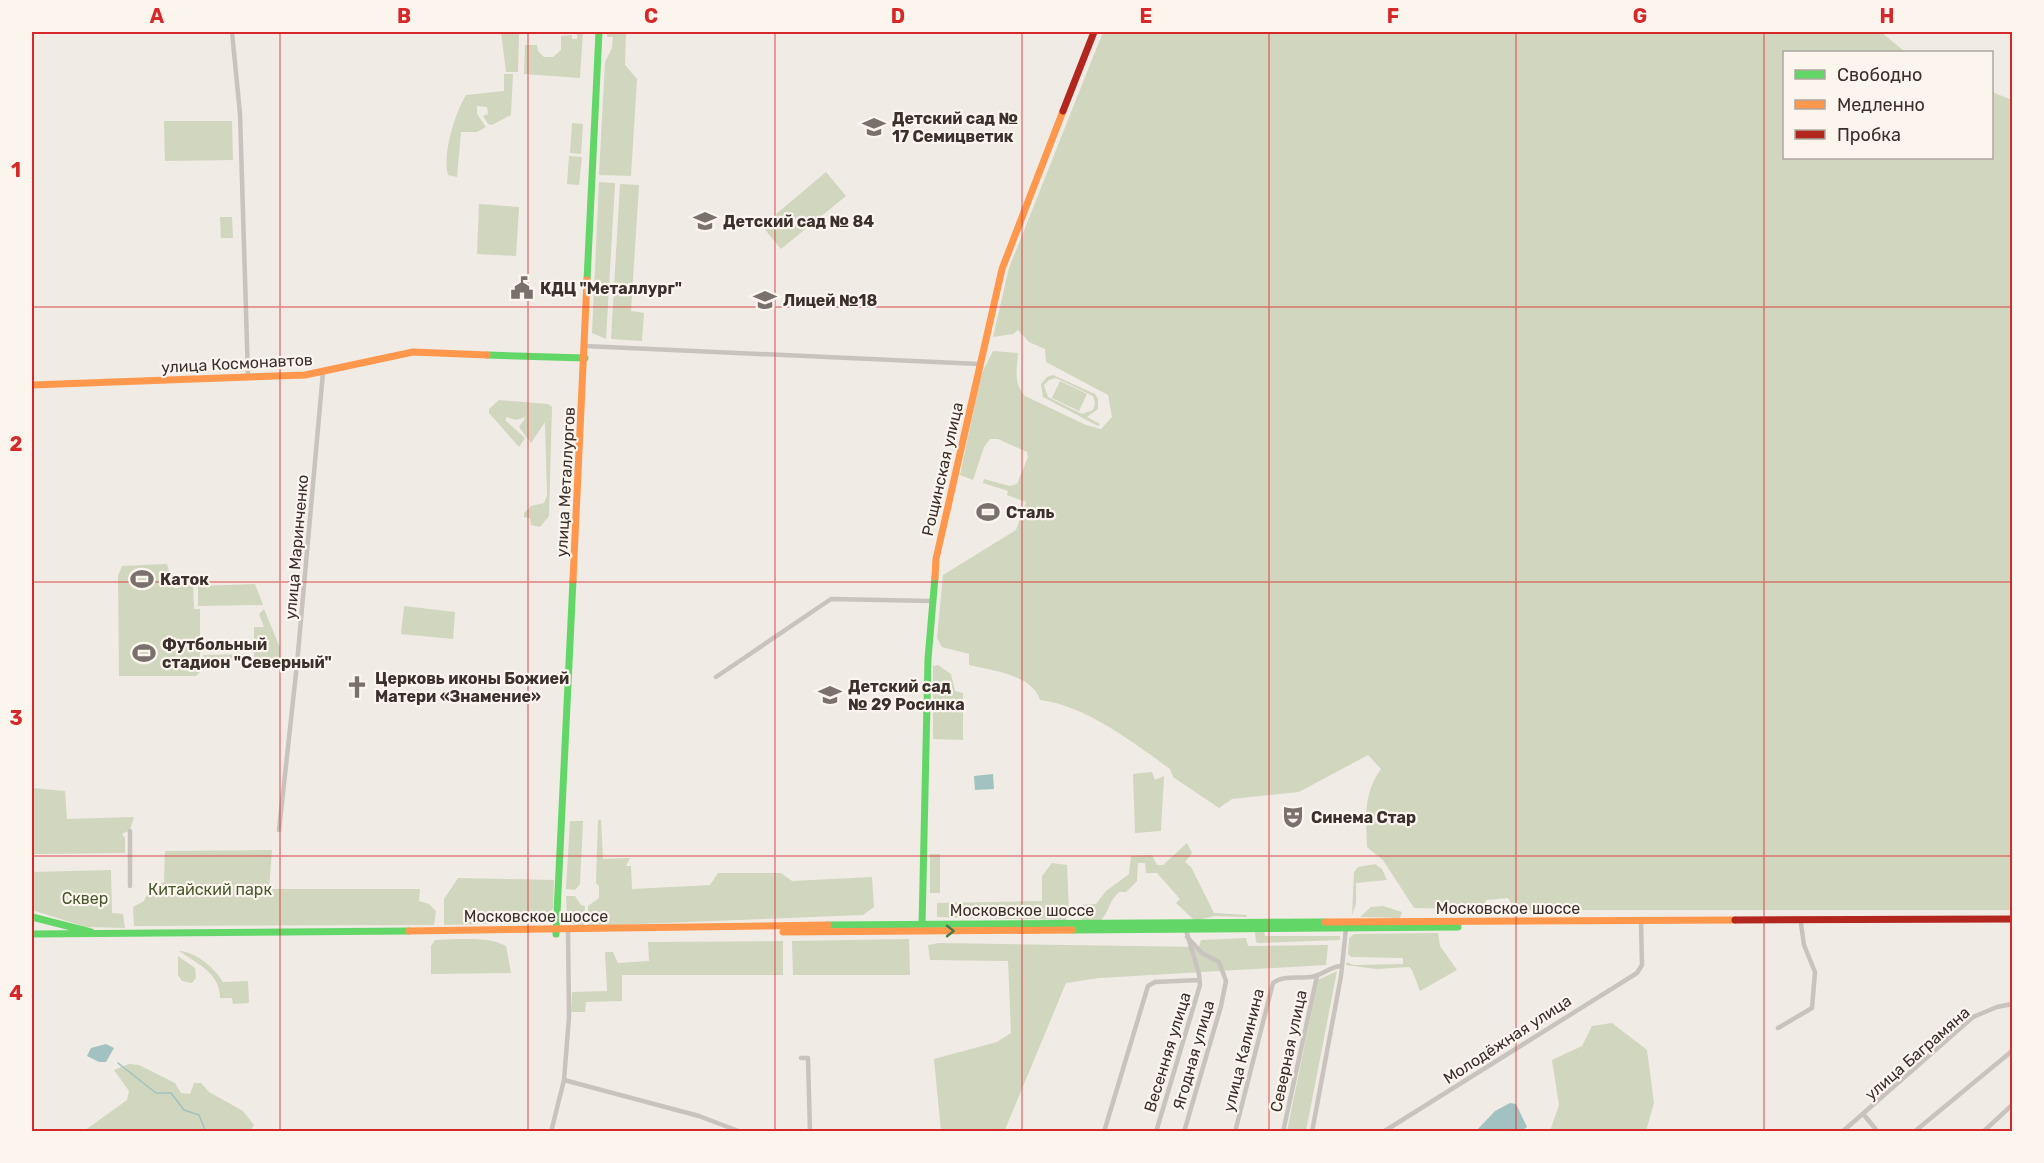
<svg xmlns="http://www.w3.org/2000/svg" width="2044" height="1163" font-family="Rubik,sans-serif">
  <style>
    .green { fill: #d1d6bf; fill-rule: evenodd }
    .water { fill: #a1c2c1 }
    .lines { fill: none; stroke-linecap: round; stroke-linejoin: round }
    .stream { stroke: #a1c2c1; stroke-width: 1.5 }
    .street { stroke: #c9c3be; stroke-width: 4.5 }
    .fast { stroke: #63d668; stroke-width: 7 }
    .slow { stroke: #ff974d; stroke-width: 7 }
    .jam { stroke: #b3261e; stroke-width: 7 }
    .oneway { stroke: #4d7b46 }
    .grid { fill: none; stroke: #d62828; stroke-width: 1.5; stroke-opacity: 0.55 }
    .labels { text-anchor: middle; stroke-width: 4.5; stroke-linejoin: round; paint-order: stroke }
    .poi-label { font-size: 16px; font-weight: bold; fill: #3b302b; stroke: #fbf5ee; text-anchor: start }
    .street-label { font-size: 16px; fill: #3b302b; stroke: #fbf5ee }
    .park-label { font-size: 16px; fill: #4a5a2e; stroke: #fbf5ee }
    .neatline { fill: none; stroke: #d62828; stroke-width: 2 }
    .grid-label { font-size: 20px; text-anchor: middle; font-weight: bold; fill: #d62828 }
  </style>
  <rect width="100%" height="100%" fill="#f0ebe5"/>
  <!-- green -->
  <path class="green" d="M501,32h18l-1,40h-12z
    M560,32h23l-3,46 -56,-4 1,-29h12l1,6 6,6h9l8,-7v-14l11,-1v4h5v-6l-16,1z
    M607,32h19l-1,33 12,14 -6,97 -32,-1 6,-113 7,-14 1,-11h-6z
    M1103,32h778l24,20h-121v106h208v-66l20,8v810h-497l-7,-12 -22,2 -3,9 -69,-1 -31,-48 -16,-13c-1,-28 -4,-54 14,-78l-13,-14 -69,37 -67,7 -13,9 -46,-31 -3,-8c-36,-26 -85,-64 -130,-69 -8,-26 -48,-29 -71,-35v-11l-27,-7 -5,-9 6,-63 73,-45 10,-28 -19,-7 1,-4 -25,-8 1,-4 26,7 7,-2 11,-27 -1,-5 -29,-13h-8l-6,8 -11,33 -13,-5 21,-100 12,-24 25,2c-1,16 -5,30 7,43l61,29 15,4 11,-12 -4,-22 -62,-33 -1,-13 -16,-7 -11,-12 -5,4 -20,3 16,-69z
    M504,74h9l-2,41 -19,10 -4,-1 -5,-8 5,-2 -1,-7 -10,-1v8l9,13 -9,5h-16l-4,45 -9,-2c-6,-20 7,-62 18,-80l38,-4z
    M164,121h68l1,39 -68,1z
    M572,123l11,1 -2,30 -11,-1z
    M569,156l13,1 -3,28 -12,-1z
    M826,172l20,24 -65,53 -19,-23z
    M599,182l16,1 -9,156 -14,-6z
    M620,184l19,1 -8,126 13,2 -2,28 -31,-2z
    M479,204l40,3 -3,49 -39,-2z
    M220,217h12l1,21h-12z
    M1053,375l42,19 3,5v10l-11,8 13,7 -2,2 -55,-29 -2,-13 6,-7zM1056,378l37,18 2,7 -2,7 -11,4 -34,-17 -4,-12 5,-5z
    M1060,381l27,13 -8,17 -27,-13z
    M499,400l49,4 4,3 -3,109 -9,11 -9,-2 -1,-7 -6,-1v-4l7,-7 13,-3 3,-7 -2,-74 -14,21 -12,-16 7,-10 -10,3 -10,-3v4l19,17 -6,9 -30,-34v-4z
    M167,564l7,24h5l1,-4h13l1,25h6v63l-4,4h-77l-1,-100 4,-10z
    M255,584l8,21 -65,1v-20z
    M404,606l51,6 -2,27 -52,-5z
    M264,609l16,39v10h-26v-31h10l-5,-13z
    M250,654v6l-47,1v-6z
    M938,665l13,9 4,17 8,2v47l-30,-1v-73z
    M1152,772l3,8 9,-4 -3,55 -26,2 -2,-59z
    M32,788l33,3 2,28 67,-2 -4,13 -8,4 3,4v15l-93,1z
    M598,820h3l2,39 27,-1 -4,8h5l1,23 78,-4 8,-12h63l11,8 80,-4 2,30 -11,8 -275,11v-20l11,-8v-12l-3,-3z
    M570,821h13l-3,63 -5,6 -9,-1z
    M1187,843l5,10 -7,9 6,5 23,46 33,2 -1,2 -32,-1 -19,5 -19,-18 4,-4 -23,-26h-11l-1,-10h-7l-1,18 -11,11h-7c-12,12 -8,17 -18,28h-19l-4,-5v-10l18,-1 10,-13 23,-17 2,-18 21,-1 5,10h6z
    M272,850l-3,39h151l-1,12 10,3 7,7 -2,14 -300,1 -1,-19 11,-6 5,-11 15,-8 1,-31z
    M930,854h10v39h-10z
    M1052,863l15,2 2,47 -3,8 -129,-3v-14l105,-2v-25z
    M1375,864l7,5 5,11 -31,3v21l-4,11 2,-43 4,-5z
    M111,870l1,43 11,1 2,14 -39,-1 -54,-17v-38z
    M458,878l96,2 -1,28 -9,15 -21,-11 -29,-1 -8,13 -42,1v-26z
    M566,896h9l6,9 4,1 -1,20 -17,-3z
    M1383,906l19,6 -2,6 -40,-1 11,-10z
    M1255,932h9l1,4h75v4l-81,3 -3,-1z
    M1438,933l2,13 17,24 -37,21 -8,-21 -3,-3 -33,2 -30,-4 1,-3 6,3 50,-1v-6l-52,-1 -3,-3 1,-16 5,-4z
    M1246,938l2,8 80,-1 -2,20 -227,13 -33,5 -62,149 -63,-1 -7,-72 63,-17 14,-9 -3,-72 -78,-1 -2,-15 11,-2 260,4 2,-7z
    M457,939c17,0 34,-1 49,7l5,27 -80,1v-28l4,-6z
    M909,939l1,36h-117l-1,-34z
    M783,941v34h-161v26l-36,1 -1,10h-14l1,-20 35,-1 -2,-39h8l5,11 31,-2 -1,-19z
    M179,951c17,1 36,17 44,31l25,-1 1,22 -16,1 -1,-6h-12c0,-25 -22,-34 -41,-47z
    M178,956l17,12 1,10 -4,5 -10,-2 -4,-6z
    M1337,971l-31,160h-19l31,-151z
    M1612,1023l35,27 7,53 -8,28h-96l9,-26 -7,-45 30,-14 10,-20z
    M129,1064l10,1 36,18 6,10 9,1 4,-11h7l8,9 34,19 11,14 -4,7 -166,-1 43,-31 2,-9 -15,-21z"/>
  <!-- water -->
  <path class="water" d="M993,774l1,15 -19,1 -1,-14z
    M106,1044l8,4 -8,14h-7l-12,-6 4,-8z
    M1510,1103l6,1 11,23 -6,4h-45l19,-20z"/>
  <g class="lines">
    <!-- stream -->
    <path class="stream" d="M118,1063l38,30h15l13,17 15,5 7,17"/>
    <!-- street -->
    <path class="street" d="M232,32l8,82 8,263
      M585,346l394,18
      M716,677l115,-78 100,2
      M279,830l18,-166 26,-292
      M130,886v-55
      M1778,1028l34,-20 3,-36 -11,-27 -3,-21
      M801,1058h7l2,74
      M564,1080l135,36 42,16
      M1864,1115l14,17
      M551,1132l13,-52 5,-63 -1,-87
      M1104,1132l44,-146 7,-4 43,-2
      M1156,1132l44,-147 -1,-11 -13,-44
      M1184,1132l37,-126 5,-25 -7,-19 -17,-9 -15,-16
      M1235,1132l38,-149c11,-9 29,-3 42,-7 11,-3 16,-10 27,-10
      M1283,1132l34,-156
      M1312,1132l29,-156 5,-48
      M1383,1132l254,-159 5,-8 -1,-44
      M1842,1132l131,-115 24,-10 15,-3
      M1914,1132l98,-81
      M1983,1132l29,-27"/>
    <!-- fast -->
    <path class="fast" d="M587,280l12,-248
      M487,355l98,3
      M32,917l59,15
      M828,925l497,-3
      M922,926l6,-267 7,-82
      M1072,930l386,-3
      M32,934l377,-3
      M556,934l17,-354"/>
    <!-- slow -->
    <path class="slow" d="M32,385l273,-10 108,-23 74,3
      M935,577l1,-18 66,-290 61,-158
      M573,580l14,-300
      M1325,922l410,-2
      M409,931l419,-6
      M783,932l289,-2"/>
    <!-- jam -->
    <path class="jam" d="M1063,111l31,-79
      M1735,920l277,-1"/>
  </g>
  <!-- one-way arrows -->
  <defs><path id="oneway-chevron" d="M-2-3.5L2.5 0L-2 3.5" fill="none" stroke-width="1.6" stroke-linecap="round" stroke-linejoin="round" transform="scale(1.5)"/></defs>
  <use class="oneway" href="#oneway-chevron" transform="translate(950 931)"/>
  <!-- grid -->
  <path class="grid" d="M280,32v1100M528,32v1100M775,32v1100M1022,32v1100M1269,32v1100M1516,32v1100M1764,32v1100M32,307h1980M32,582h1980M32,856h1980"/>
  <!-- icons -->
  <defs>
    <g id="school-bare" transform="scale(1.8)"><path d="M0-5L7-2L0 1L-7-2ZM-4 1L0 2.5L4 1V4Q0 6-4 4Z" fill="#7a716c" stroke="#fbf5ee" stroke-width="2.5" paint-order="stroke"/></g>
    <g id="civic-bare" transform="scale(1.8)"><path d="M-.6-6.5H3V-4.5H.6V-3L4-1V1h2V6H-6V1h2V-1L-.6-3ZM-1.2 2.5V6h2.4V2.5Z" fill="#7a716c" stroke="#fbf5ee" stroke-width="2.5" paint-order="stroke"/></g>
    <g id="stadium-bare" transform="scale(1.8)"><path d="M0-5a6.5 5 0 1 0 0 10a6.5 5 0 1 0 0-10ZM-3.5-1.8h7v3.6h-7Z" fill="#7a716c" stroke="#fbf5ee" stroke-width="2.5" paint-order="stroke"/></g>
    <g id="church-bare" transform="scale(1.8)"><path d="M-1.2-6h2.4v3.5h3.3v2.4h-3.3V6h-2.4V-.1h-3.3v-2.4h3.3Z" fill="#7a716c" stroke="#fbf5ee" stroke-width="2.5" paint-order="stroke"/></g>
    <g id="theatre-bare" transform="scale(1.8)"><path d="M-5-5.5Q0-4 5-5.5V0Q5 5 0 6Q-5 5-5 0ZM-3.3-2.5H-1v1.5H-3.3ZM1-2.5H3.3v1.5H1ZM-2.8 1Q0 5.5 2.8 1Z" fill="#7a716c" stroke="#fbf5ee" stroke-width="2.5" paint-order="stroke"/></g>
  </defs>
  <g fill-rule="evenodd">
    <use href="#school-bare" x="874" y="127"/>
    <use href="#school-bare" x="705" y="221"/>
    <use href="#civic-bare" x="522" y="288"/>
    <use href="#school-bare" x="765" y="300"/>
    <use href="#stadium-bare" x="988" y="512"/>
    <use href="#stadium-bare" x="142" y="579"/>
    <use href="#stadium-bare" x="144" y="653"/>
    <use href="#church-bare" x="357" y="687"/>
    <use href="#school-bare" x="830" y="695"/>
    <use href="#theatre-bare" x="1293" y="817"/>
  </g>
  <g class="labels">
    <!-- poi labels -->
    <g class="poi-label">
      <text x="892" y="124">Детский сад №<tspan x="892" dy="18">17 Семицветик</tspan></text>
      <text x="723" y="227">Детский сад № 84</text>
      <text x="540" y="294">КДЦ "Металлург"</text>
      <text x="783" y="306">Лицей №18</text>
      <text x="1006" y="518">Сталь</text>
      <text x="160" y="585">Каток</text>
      <text x="162" y="650">Футбольный<tspan x="162" dy="18">стадион "Северный"</tspan></text>
      <text x="375" y="684">Церковь иконы Божией<tspan x="375" dy="18">Матери «Знамение»</tspan></text>
      <text x="848" y="692">Детский сад<tspan x="848" dy="18">№ 29 Росинка</tspan></text>
      <text x="1311" y="823">Синема Стар</text>
    </g>
    <!-- street labels -->
    <g class="street-label">
      <text transform="translate(237 363) rotate(-3)" y="6">улица Космонавтов</text>
      <text transform="translate(942 469) rotate(-77)" y="6">Рощинская улица</text>
      <text transform="translate(565 482) rotate(-87)" y="6">улица Металлургов</text>
      <text transform="translate(296 547) rotate(-85)" y="6">улица Маринченко</text>
      <text x="1508" y="914">Московское шоссе</text>
      <text x="1022" y="916">Московское шоссе</text>
      <text x="536" y="922">Московское шоссе</text>
      <text transform="translate(1507 1039) rotate(-33)" y="6">Молодёжная улица</text>
      <text transform="translate(1243 1050) rotate(-76)" y="6">улица Калинина</text>
      <text transform="translate(1288 1051) rotate(-78)" y="6">Северная улица</text>
      <text transform="translate(1167 1052) rotate(-73)" y="6">Весенняя улица</text>
      <text transform="translate(1917 1053) rotate(-41)" y="6">улица Баграмяна</text>
      <text transform="translate(1193 1055) rotate(-74)" y="6">Ягодная улица</text>
    </g>
    <!-- park labels -->
    <g class="park-label">
      <text x="210" y="895">Китайский парк</text>
      <text x="85" y="904">Сквер</text>
    </g>
  </g>
  <!-- border -->
  <rect width="2044" height="1163" fill="none" stroke="#fbf5ee" stroke-width="66"/>
  <!-- legend -->
  <rect x="1783" y="51" width="210" height="108" fill="#fbf5ee" stroke="#aea6a0" stroke-width="1.5"/>
  <rect x="1795" y="70" width="30" height="9" fill="#63d668" stroke="#aea6a0" stroke-width="1.5"/>
  <text x="1837" y="81" font-size="18" fill="#3b302b">Свободно</text>
  <rect x="1795" y="100" width="30" height="9" fill="#ff974d" stroke="#aea6a0" stroke-width="1.5"/>
  <text x="1837" y="111" font-size="18" fill="#3b302b">Медленно</text>
  <rect x="1795" y="130" width="30" height="9" fill="#b3261e" stroke="#aea6a0" stroke-width="1.5"/>
  <text x="1837" y="141" font-size="18" fill="#3b302b">Пробка</text>
  <rect x="33" y="33" width="1978" height="1097" class="neatline"/>
  <g class="grid-label">
    <text x="157" y="23">A</text>
    <text x="404" y="23">B</text>
    <text x="651" y="23">C</text>
    <text x="898" y="23">D</text>
    <text x="1146" y="23">E</text>
    <text x="1393" y="23">F</text>
    <text x="1640" y="23">G</text>
    <text x="1887" y="23">H</text>
    <text x="16" y="177">1</text>
    <text x="16" y="451">2</text>
    <text x="16" y="725">3</text>
    <text x="16" y="1000">4</text>
  </g>
</svg>
